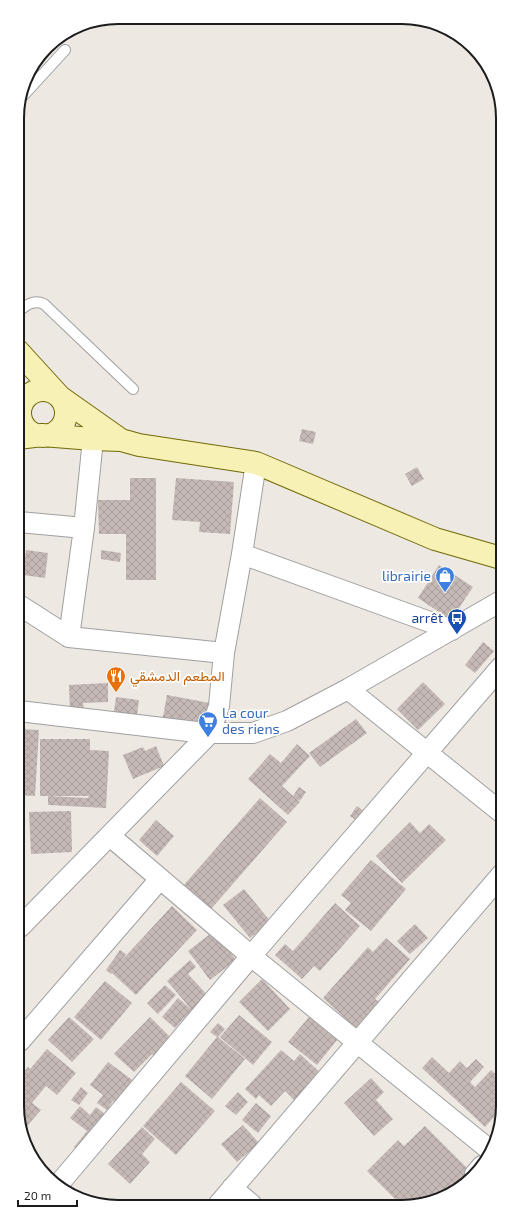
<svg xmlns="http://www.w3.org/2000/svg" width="520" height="1224" font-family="'Exo 2',Vazirmatn,sans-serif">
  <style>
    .building { fill: url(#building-cross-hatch) }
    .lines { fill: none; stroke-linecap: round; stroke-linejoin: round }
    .lane-casing { stroke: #a0a0a0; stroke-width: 12 }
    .street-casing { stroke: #a0a0a0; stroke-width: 22 }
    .secondary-casing { stroke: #706a06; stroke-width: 24 }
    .lane { stroke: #fff; stroke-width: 10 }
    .street { stroke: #fff; stroke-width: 20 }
    .secondary { stroke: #f8f1b5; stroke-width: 22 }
    .labels { text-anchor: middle; stroke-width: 3.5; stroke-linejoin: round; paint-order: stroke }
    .shop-label { font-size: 14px; fill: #366cbe; stroke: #fff; text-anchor: end }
    .transit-label { font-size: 14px; fill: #164399; stroke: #fff; text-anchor: end }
    .food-label { font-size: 14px; fill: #c56008; stroke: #fff; text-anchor: start }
    .rim { fill: none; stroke: #1c1c1c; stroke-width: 2 }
  </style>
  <defs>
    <pattern id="building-cross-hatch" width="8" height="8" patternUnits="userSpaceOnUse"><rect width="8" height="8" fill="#c5b9b5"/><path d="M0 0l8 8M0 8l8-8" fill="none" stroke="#a99e9b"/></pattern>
  </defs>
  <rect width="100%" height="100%" fill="#ede8e2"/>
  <!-- building -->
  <path class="building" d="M302,429l14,3 -3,12 -14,-3z
    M417,467l7,12 -12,7 -7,-12z
    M130,478h26v102h-30v-46h-27l-1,-34h32z
    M176,478l58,4 -4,52 -31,-2 1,-10 -28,-2z
    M26,550l22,3 -3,25 -22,-3z
    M101,550l20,3 -1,9 -19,-3z
    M439,565l34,22 -22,33 -33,-22z
    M483,642l11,9 -19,22 -10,-8z
    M423,682l22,22 -27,26 -21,-21z
    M108,683v19l-25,1 1,8h-14l-1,-26z
    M167,695l48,9 -5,27 -48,-9z
    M116,697l23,3 -3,22 -23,-3z
    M356,719l11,14 -47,34 -11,-14z
    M19,729l20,1 -4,66 -16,-1 3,-48h-3z
    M40,739h50v15v-4l19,1 -3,57 -58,-3v-9l40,2 1,-2h-49z
    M297,744l13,12 -28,30 11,10 6,-9 7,5 -6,9 -5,-3 5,4 -12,13 -40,-36 22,-25 11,9z
    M156,746l8,20 -31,13 -10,-24 20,-8 2,4z
    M260,798l27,24 -76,87 -28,-23z
    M357,806l14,11 -7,9 -14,-10z
    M71,811l1,41 -41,2 -2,-42z
    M156,820l18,16 -17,20 -18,-16z
    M410,822l10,11 9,-9 17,16 -44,43 -26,-27z
    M20,842l3,1 -2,16h-1z
    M371,860l35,29 -35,42 -26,-21 6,-7 -10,-8z
    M244,889l27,33 -21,16 -27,-33z
    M335,903l25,23 -40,45 -6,-5 -12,13 -27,-24 10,-11 8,7z
    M172,906l25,24 -61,65 -24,-22 -1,1 -5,-4 14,-20 6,4 -4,6z
    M415,924l13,14 -18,16 -13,-13z
    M214,931l22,29 -26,20 -22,-29z
    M386,938l24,21 -35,40 4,3 -23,26 -33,-30 45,-51 5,5z
    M190,960l6,7 -8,7 23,25 -16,14 -3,-4 -17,19 -13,-11 16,-19 13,11 -24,-28z
    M262,979l28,30 -22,22 -29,-29z
    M105,981l27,22 -31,37 -27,-23z
    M165,985l11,10 -18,19 -11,-11z
    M239,1015l33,27 -19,23 -33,-28z
    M69,1017l25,22 -22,23 -24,-22z
    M150,1017l23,23 -17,18 -4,-4 -18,18 -20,-18z
    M309,1017l28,23 -20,25 -29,-23z
    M218,1023l7,6 -7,8 27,22 -33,40 -27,-23 32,-39 -7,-5z
    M47,1049l29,24 -19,22 -11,-9 -14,17 9,7 -20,23 -1,-57 8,-9 2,2z
    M281,1050l13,11 6,-7 23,21 -26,28 -12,-12 -14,15 -12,-11 -3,4 -11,-10z
    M432,1057l17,16 11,-12 7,7 9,-9 8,8 -14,15 5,5 16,-17 12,11v26l-18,20 -63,-59z
    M108,1062l31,23 -17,23 -9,-7 -6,9 -10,-7 6,-8 -13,-10z
    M371,1078l13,14 -8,8 17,19 -19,17 -30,-33z
    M181,1082l34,29 -39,44 -33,-29z
    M81,1087l7,6 -9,12 -8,-5z
    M238,1092l10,10 -12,13 -11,-9z
    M256,1103l15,13 -13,17 -16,-13z
    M80,1106l10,9 6,-8 9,7 -28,36 -3,-3 13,-16 -17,-13z
    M243,1125l16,18 -22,19 -16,-18z
    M425,1126l46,46 -15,14 -28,18h-28l-33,-33 31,-31 6,6z
    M142,1127l13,12 -13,15 8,8 -20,22 -22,-20z"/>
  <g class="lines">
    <!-- lane casing -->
    <g class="lane-casing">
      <path id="lane" d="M21,98l44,-48
        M18,312c8,-7 16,-13 26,-8l89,85"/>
    </g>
    <!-- street casing -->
    <g class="street-casing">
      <path id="street" d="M19,522l65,6
        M242,554l210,76
        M19,605l50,32 155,16
        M69,637l15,-109 9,-89
        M348,689l154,124
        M19,711l186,22h48l34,-12 61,-32 153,-88
        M110,836l141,120 240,195
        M20,927l190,-194 9,-27 5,-53 18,-99 14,-91
        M20,1041l140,-162
        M475,1174l7,-8
        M58,1185l193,-229 250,-289
        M232,1188l19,16
        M218,1205l284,-331"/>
    </g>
    <!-- secondary casing -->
    <g class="secondary-casing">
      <path id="secondary" d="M18,351l42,46 61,43
        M20 413a23 23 0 1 1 46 0a23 23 0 1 1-46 0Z
        M18,438l24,-3 51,4 28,1 18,5 117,18 179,76 66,19"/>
    </g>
    <!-- lane -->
    <use href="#lane" class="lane"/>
    <!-- street -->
    <use href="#street" class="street"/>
    <!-- secondary -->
    <use href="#secondary" class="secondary"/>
  </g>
  <!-- icons -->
  <defs>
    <g id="shop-pin" transform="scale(1)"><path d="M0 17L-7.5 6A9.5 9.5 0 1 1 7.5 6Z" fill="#3f7fe0" stroke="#fff"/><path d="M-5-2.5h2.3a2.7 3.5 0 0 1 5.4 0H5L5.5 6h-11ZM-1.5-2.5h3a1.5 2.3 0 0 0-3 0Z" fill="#fff"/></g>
    <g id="bus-pin" transform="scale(1)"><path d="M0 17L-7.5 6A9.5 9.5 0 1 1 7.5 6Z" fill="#1a4fb4" stroke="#fff"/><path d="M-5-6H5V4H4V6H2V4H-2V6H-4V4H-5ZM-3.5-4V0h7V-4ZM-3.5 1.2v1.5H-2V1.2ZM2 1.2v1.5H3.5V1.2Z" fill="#fff"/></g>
    <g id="restaurant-pin" transform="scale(1)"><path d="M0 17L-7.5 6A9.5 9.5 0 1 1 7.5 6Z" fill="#e8710a" stroke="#fff"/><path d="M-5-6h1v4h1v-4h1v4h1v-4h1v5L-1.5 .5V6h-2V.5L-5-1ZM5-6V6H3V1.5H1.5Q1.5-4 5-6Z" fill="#fff"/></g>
    <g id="supermarket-pin" transform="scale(1)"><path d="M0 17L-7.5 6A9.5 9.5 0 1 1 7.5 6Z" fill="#3f7fe0" stroke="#fff"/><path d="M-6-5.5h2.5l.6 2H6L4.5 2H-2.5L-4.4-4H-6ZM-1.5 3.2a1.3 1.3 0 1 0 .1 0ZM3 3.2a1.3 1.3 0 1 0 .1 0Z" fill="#fff"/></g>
  </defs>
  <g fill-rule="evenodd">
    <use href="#shop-pin" x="445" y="576"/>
    <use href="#bus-pin" x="457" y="618"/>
    <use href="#restaurant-pin" x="116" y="676"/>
    <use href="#supermarket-pin" x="208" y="721"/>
  </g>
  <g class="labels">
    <!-- shop labels -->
    <g class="shop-label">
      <text x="431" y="581">librairie</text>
      <text x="222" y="718" text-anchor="start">La cour<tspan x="222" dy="16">des riens</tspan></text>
    </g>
    <!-- transit labels -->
    <g class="transit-label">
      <text x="443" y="623">arrêt</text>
    </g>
    <!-- food labels -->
    <g class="food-label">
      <text x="130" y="681">المطعم الدمشقي</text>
    </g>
  </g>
  <!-- crop -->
  <path d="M0 0H520V1224H0ZM118 24H402A94 94 0 0 1 496 118V1106A94 94 0 0 1 402 1200H118A94 94 0 0 1 24 1106V118A94 94 0 0 1 118 24Z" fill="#fff" fill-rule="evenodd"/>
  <path class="rim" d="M118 24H402A94 94 0 0 1 496 118V1106A94 94 0 0 1 402 1200H118A94 94 0 0 1 24 1106V118A94 94 0 0 1 118 24Z"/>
  <!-- scale -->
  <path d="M18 1200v6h59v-6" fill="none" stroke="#1c1c1c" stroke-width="2"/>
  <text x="24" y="1200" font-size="12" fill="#1c1c1c" stroke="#ffffff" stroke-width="3" paint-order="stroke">20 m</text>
</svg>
